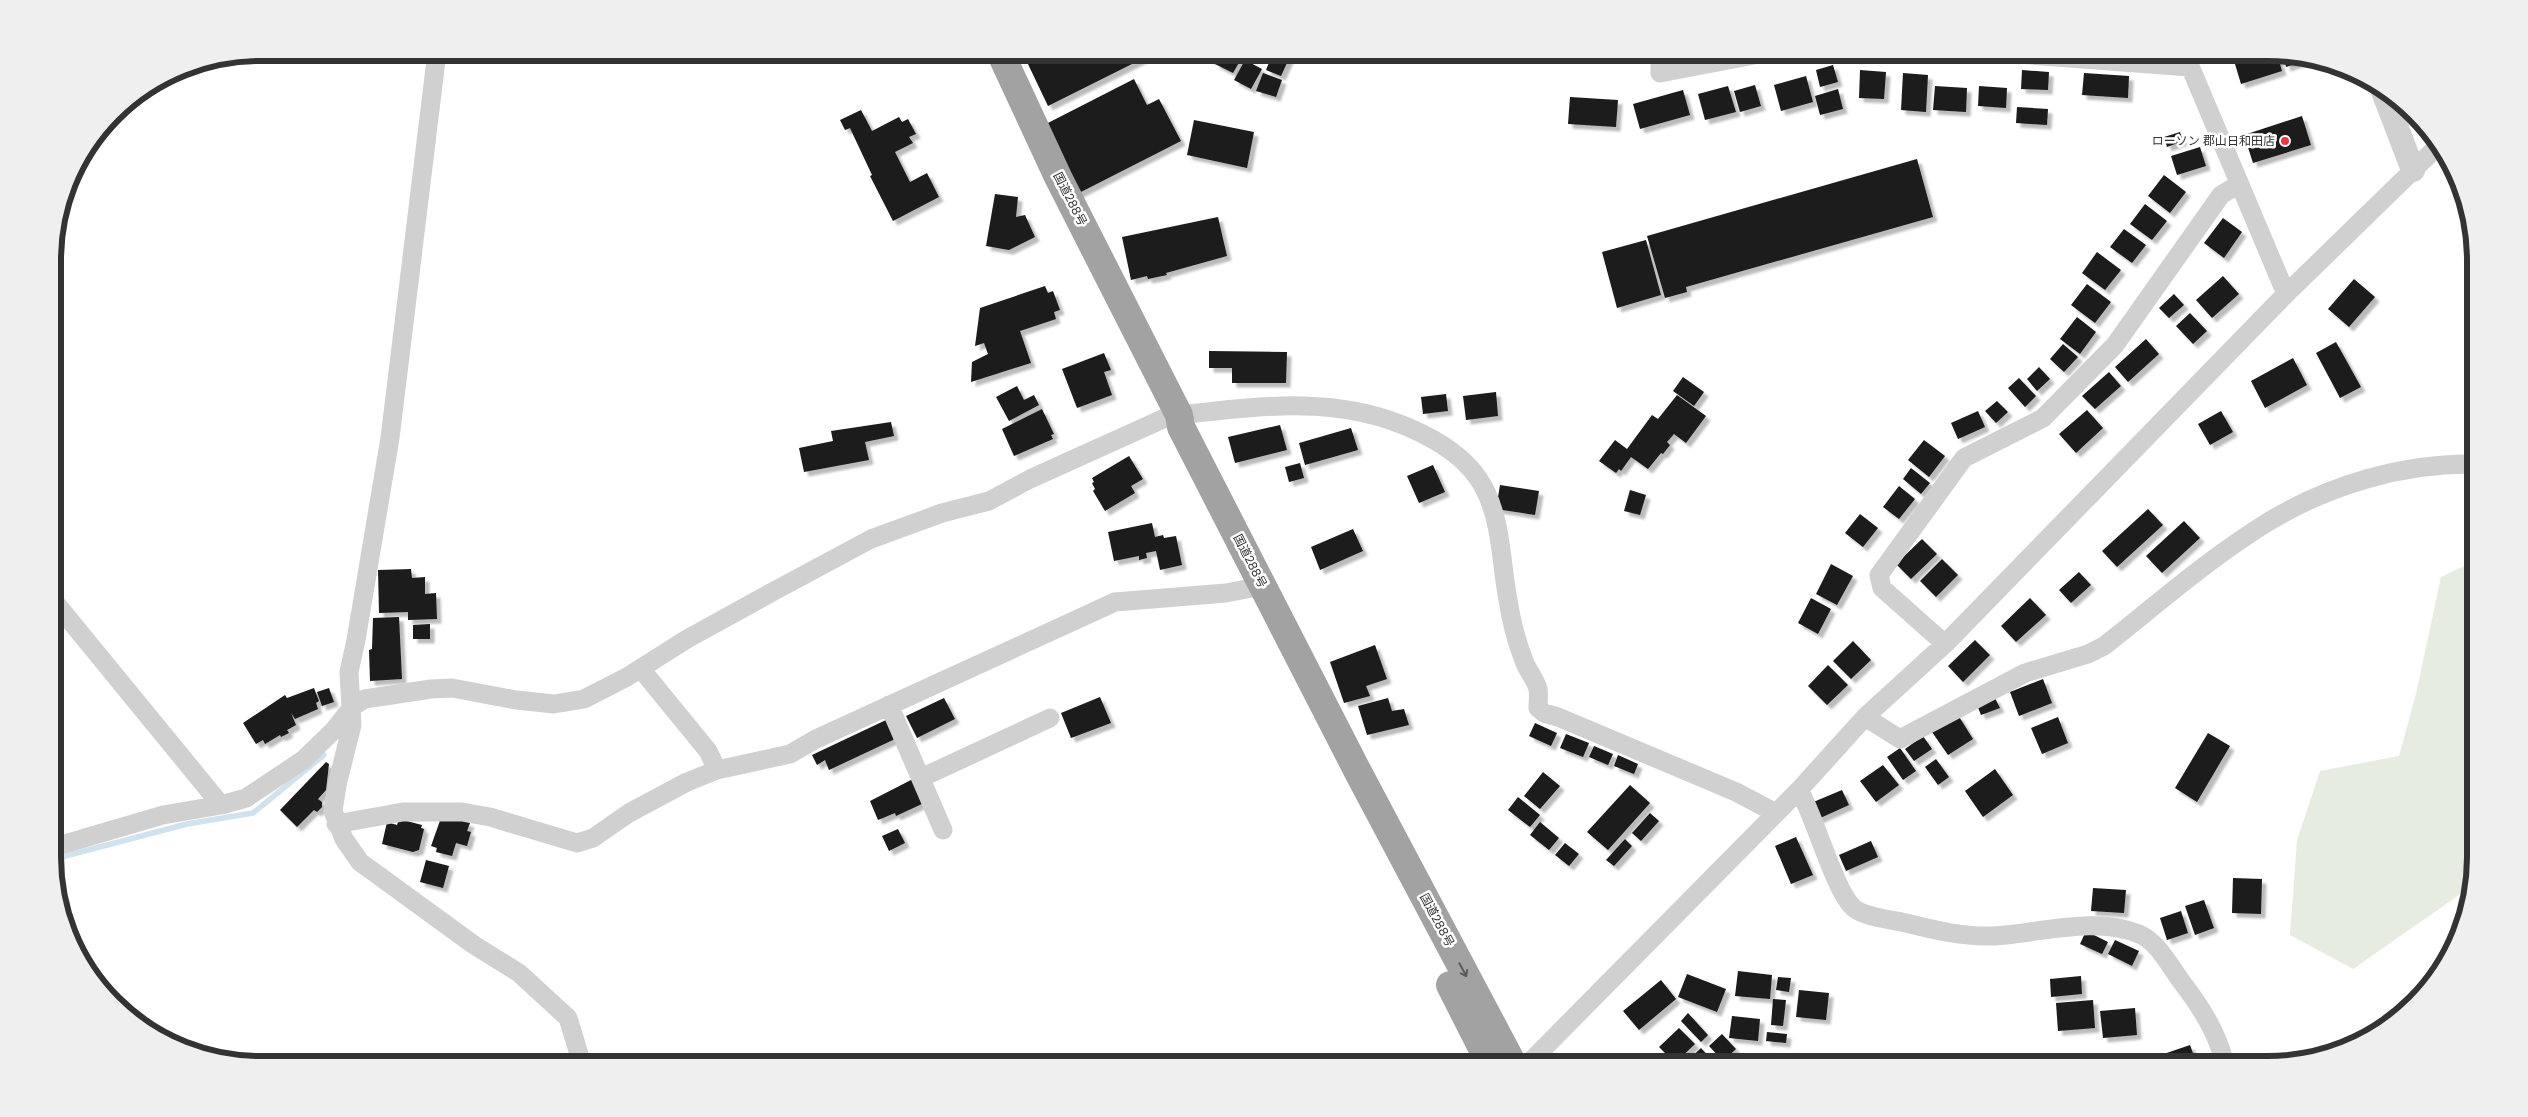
<svg xmlns="http://www.w3.org/2000/svg" width="2528" height="1117" font-family="Poppins,'Noto Sans JP',sans-serif">
  <style>
    .green { fill: #e6ecdf }
    .lines { fill: none; stroke-linecap: round; stroke-linejoin: round }
    .stream { stroke: #cfe2ee; stroke-width: 5.5 }
    .building { fill: #1a1a1a; filter: url(#shadow) }
    .minor { stroke: #d0d0d0; stroke-width: 19 }
    .tertiary { stroke: #d0d0d0; stroke-width: 24 }
    .trunk { stroke: #a2a2a2; stroke-width: 28 }
    .oneway { stroke: #5a5a5a }
    .poi-dot { fill: #e63946; stroke: #fff; stroke-width: 2 }
    .labels { text-anchor: middle; stroke-width: 5; stroke-linejoin: round; paint-order: stroke }
    .poi-label { font-size: 12px; fill: #333; stroke: #fff; text-anchor: end }
    .street-label { font-size: 12px; fill: #333; stroke: #fff }
    .rim { fill: none; stroke: #333; stroke-width: 6 }
  </style>
  <defs>
    <filter id="shadow"><feDropShadow dx="4.5" dy="4.5" stdDeviation="1" flood-color="#0004"/></filter>
  </defs>
  <rect width="100%" height="100%" fill="#fff"/>
  <!-- green -->
  <path class="green" d="M2475,561v296l-6,31 -116,81 -63,-34 7,-95 23,-69 79,-15 17,-62 25,-117z"/>
  <g class="lines">
    <!-- stream -->
    <path class="stream" d="M54,859l133,-35 66,-11 71,-58"/>
  </g>
  <!-- building -->
  <path class="building" d="M1047,52h109l-108,54 -21,-44z
    M1198,52h19l-5,9z
    M1220,52h8l13,7 -8,14 -18,-9z
    M1271,52h21l-11,24 -15,-6 4,-10 6,2 -7,-3z
    M2270,53l7,1 5,17 -41,13 -6,-20z
    M2283,55l19,4 5,1 -21,7z
    M1245,60l17,9 -11,20 -17,-9z
    M1833,65l5,17 -18,5 -4,-17z
    M1860,70l26,2 -2,27 -25,-1z
    M2022,70l27,2 -1,18 -27,-1z
    M1263,73l19,7 -6,17 -20,-6z
    M1903,73l25,2 -2,37 -25,-2z
    M2084,73l45,3 -1,22 -46,-3z
    M1806,76l7,26 -32,9 -7,-26z
    M1134,79l13,26 12,-6 22,42 -104,53 -35,-68z
    M1755,85l6,21 -21,6 -6,-21z
    M1728,86l8,26 -31,8 -7,-26z
    M1935,86l32,2 -1,24 -33,-2z
    M1979,86l28,2 -1,20 -28,-2z
    M1838,89l5,20 -23,6 -5,-19z
    M1683,90l7,25 -50,14 -7,-25z
    M1570,97l48,3 -2,27 -48,-3z
    M2017,107l31,2 -1,16 -31,-2z
    M861,110l11,21 27,-14 3,5 6,-3 8,15 -7,3 4,6 -18,9 15,30 17,-9 12,24 -46,24 -23,-45 2,-1 -22,-47 -5,2 -5,-10z
    M2302,116l9,29 -58,18 -9,-28z
    M1194,120l60,12 -7,36 -60,-13z
    M2180,132l3,9 -16,6 -3,-10z
    M2200,147l6,19 -29,9 -6,-19z
    M1917,159l16,58 -247,70 1,5 -22,6 -18,-62z
    M2164,175l22,17 -16,21 -22,-17z
    M995,194l23,3 -2,20 9,-2 10,22 -26,13 -23,-4z
    M2145,204l22,17 -15,19 -22,-16z
    M1218,217l9,39 -61,17 1,2 -19,4 -1,-3 -16,4 -9,-43z
    M2223,218l19,14 -18,26 -20,-15z
    M2124,229l22,16 -14,18 -22,-16z
    M1646,240l15,55 -44,13 -15,-56z
    M2097,252l24,18 -16,20 -23,-17z
    M2223,276l16,18 -27,24 -16,-18z
    M2354,279l21,18 -26,30 -21,-18z
    M2087,284l24,18 -16,21 -24,-18z
    M1045,286l3,7 5,-2 7,19 -6,2 2,7 -36,12 11,32 -60,19 1,-20 16,-8 -4,-11 -9,3 5,-38z
    M2174,294l10,11 -15,13 -10,-10z
    M2190,313l17,18 -14,13 -17,-18z
    M2077,317l19,15 -16,22 -20,-15z
    M2146,339l13,15 -31,28 -13,-15z
    M2336,342l25,45 -21,11 -24,-45z
    M2063,344l15,13 -14,15 -14,-13z
    M1209,351l78,1 -1,31h-54v-15h-23z
    M1104,353l7,17 -7,2 8,23 -35,13 -15,-39z
    M2293,358l14,27 -42,23 -14,-27z
    M2039,367l11,12 -13,12 -10,-12z
    M2109,372l12,14 -26,23 -13,-13z
    M1683,377l21,15 -10,14 -21,-15z
    M2019,378l17,18 -11,11 -17,-19z
    M1017,386l7,14 10,-5 5,10 -30,16 -13,-24z
    M1496,392l2,24 -32,4 -3,-24z
    M1446,394l2,17 -25,3 -2,-17z
    M1677,395l29,21 -20,27 -12,-9 -7,8 3,3 -7,9 -2,-1 -13,16 -17,-12 -10,14 -2,-2 -3,4 -17,-12 16,-21 12,9 25,-34 6,4z
    M1997,401l11,11 -12,11 -11,-12z
    M1042,409l12,25 -3,1 2,4 -39,17 -12,-27z
    M2087,410l16,18 -27,25 -17,-19z
    M1978,411l7,16 -27,12 -7,-16z
    M2221,411l12,21 -23,13 -12,-21z
    M891,422l3,14 -29,6 4,18 -65,12 -5,-24 34,-7 -2,-10z
    M1280,425l7,25 -52,13 -7,-26z
    M1351,428l7,22 -53,15 -6,-22z
    M1924,440l21,16 -16,21 -21,-17z
    M1129,456l14,23 -12,7 4,7 -30,18 -12,-20 2,-2 -3,-6 2,-1 -2,-4z
    M1300,463l4,15 -15,4 -4,-15z
    M1433,465l12,27 -26,11 -12,-27z
    M1911,468l19,15 -9,11 -18,-15z
    M1500,485l39,6 -4,24 -39,-6z
    M1899,486l16,13 -16,20 -16,-12z
    M1630,490l16,5 -6,20 -16,-4z
    M2148,509l15,16 -46,42 -15,-16z
    M1860,514l18,14 -15,19 -18,-14z
    M2184,521l16,17 -38,35 -16,-17z
    M1152,523l3,14 8,-2 1,3 12,-2 6,29 -22,5 -4,-19 -10,2 1,5 -8,2v-4l-25,5 -6,-29z
    M1353,529l10,22 -43,19 -9,-23z
    M1922,539l15,15 -26,25 -15,-15z
    M1942,559l16,16 -22,22 -16,-16z
    M1831,564l22,12 -16,29 -21,-11z
    M411,569l1,9 13,-1v17l11,-1 1,26 -29,1v-8l-29,1 -1,-43z
    M2079,572l12,13 -20,18 -12,-13z
    M1811,598l20,11 -13,25 -20,-11z
    M2030,598l16,17 -30,27 -15,-16z
    M399,617l3,62 -32,2 -1,-31 3,-1 1,-31z
    M430,624v15h-17v-14z
    M1975,640l15,15 -27,27 -15,-16z
    M1853,641l18,19 -20,19 -18,-18z
    M1375,645l12,34 -21,7 4,10 -26,7 -14,-41z
    M1828,665l20,20 -21,20 -19,-19z
    M2043,679l9,24 -33,13 -9,-24z
    M314,688l5,13 -3,2 2,6 -23,10 -4,-6 5,12 -9,5 2,3 -8,4 -1,-2 -15,9 -2,-4 -7,4 -13,-21 42,-28 2,3z
    M329,688l5,14 -12,4 -5,-14z
    M1100,697l11,26 -40,15 -10,-25z
    M944,698l11,21 -38,19 -11,-22z
    M1388,698l4,13 12,-2 5,16 -42,10 -9,-29z
    M1995,698l5,10 -19,7 -4,-10z
    M1958,715l15,24 -25,16 -16,-23z
    M2058,717l10,26 -26,11 -11,-26z
    M886,720l9,19 -66,31 -4,-10 -8,5 -5,-10z
    M1535,723l22,10 -6,13 -22,-10z
    M2208,733l22,13 -33,56 -22,-14z
    M1566,734l23,9 -6,14 -23,-9z
    M1923,736l9,13 -18,12 -9,-12z
    M1594,746l19,8 -5,11 -19,-8z
    M1900,748l16,23 -13,9 -16,-23z
    M1618,755l20,9 -4,10 -20,-8z
    M1936,759l13,18 -11,8 -13,-18z
    M326,762l3,2 -3,26 -8,9 4,3v5l-5,5 -3,-2 -17,17 -17,-17z
    M1883,765l16,20 -23,17 -16,-21z
    M1995,769l18,26 -30,22 -18,-26z
    M1543,772l17,14 -20,23 -16,-13z
    M913,779l11,24 -28,13 -1,-3 -17,7 -8,-19z
    M1630,785l20,18 -42,47 -21,-18z
    M1842,790l7,15 -31,14 -7,-16z
    M1518,797l22,18 -10,12 -22,-17z
    M1650,813l9,8 -18,20 -9,-8z
    M442,815l28,8 -3,8 4,1 -4,14 -11,-3 -4,13 -16,-4 1,-4 -6,-2z
    M399,819l23,6 -1,3 3,1 -5,21 -6,2 -31,-8 5,-22 10,3z
    M1540,822l19,16 -10,12 -19,-15z
    M898,829l7,14 -16,8 -7,-15z
    M1796,837l17,38 -22,9 -16,-38z
    M1625,839l7,7 -18,20 -8,-6z
    M1871,841l7,16 -32,14 -7,-16z
    M1565,843l14,11 -10,12 -14,-11z
    M426,860l23,6 -6,22 -23,-6z
    M2233,878l29,1 -1,35 -29,-1z
    M2093,888l33,2 -2,23 -33,-2z
    M2204,900l10,28 -19,7 -10,-29z
    M2181,911l7,22 -21,7 -7,-22z
    M2086,931l22,11 -6,12 -22,-10z
    M2115,940l24,11 -7,15 -24,-12z
    M1738,971l34,4 -2,24 -35,-3z
    M1687,974l39,15 -9,23 -39,-15z
    M2081,976l1,18 -31,3 -1,-18z
    M1778,977l13,1 -2,14 -13,-2z
    M1661,980l15,19 -37,31 -16,-19z
    M1799,990l30,3 -3,27 -30,-3z
    M1773,999l13,1 -3,26 -12,-1z
    M2093,1000l2,28 -37,3 -2,-28z
    M2403,1002l5,4 -25,23 -9,5z
    M2135,1008l2,27 -34,3 -3,-27z
    M1688,1013l20,22 -7,7 -20,-21z
    M1732,1016l28,3 -2,22 -29,-3z
    M1679,1028l16,16 -20,19 -16,-16z
    M1767,1032l20,2 -1,9 -20,-2z
    M1722,1034l14,15 -13,12 -14,-15z
    M2190,1045l7,19h-40l-2,-7z
    M1701,1048l15,16h-32z
    M1755,1053l27,2 -1,9h-27z"/>
  <g class="lines">
    <!-- minor -->
    <path class="minor" d="M437,52l-47,386 -34,202 -7,32 3,53 -15,60 -4,26 11,28 16,23 114,83 45,28 49,45 14,46
      M1660,52v21l110,-21
      M1991,52l198,15
      M2184,52l102,242
      M1179,415c89,-10 173,-22 255,25 21,12 42,30 52,52 16,34 15,72 22,108 3,19 8,40 15,58 3,11 12,20 15,31 1,5 0,13 0,19l6,5 14,4 178,75 38,20
      M54,601l167,204
      M1945,644l-63,-56 -3,-13 85,-117 79,-40 72,-73 106,-150 18,-11
      M641,669l67,82 9,19
      M889,705l54,125
      M1865,717l35,22 125,-66 63,-19 16,-8c52,-41 107,-89 164,-124 61,-37 135,-59 206,-58
      M921,778l129,-60
      M1799,790c16,26 37,106 56,119 13,9 36,10 51,14 28,7 58,14 86,13 46,-2 102,-21 147,-2 18,7 31,32 42,47 20,26 36,51 44,83
      M336,824l67,-12h59l28,5 87,26 16,-5 36,-25 58,-31 30,-12 73,-16 26,-15 299,-137 111,-9 36,-7
      M54,847l109,-32 58,-10 25,-7 57,-38 31,-30 18,-23 13,-8 66,-10 21,-1 64,12 38,4 30,-5 43,-22 60,-38 89,-49 95,-51 71,-26 47,-12 41,-22 135,-61
      M1528,1064l271,-274 66,-73 80,-73 341,-350 153,-149"/>
    <!-- tertiary -->
    <path class="tertiary" d="M2382,89l31,81"/>
    <!-- trunk -->
    <path class="trunk" d="M1000,52l58,125 121,238 2,12 177,345 155,292
      M1450,985l40,79"/>
  </g>
  <!-- one-way arrows -->
  <defs><path id="oneway-shaft" d="M-6 0H5M1.5-3L5.5 0L1.5 3" fill="none" stroke-width="1.6" stroke-linecap="round" stroke-linejoin="round" transform="scale(1.25)"/></defs>
  <use class="oneway" href="#oneway-shaft" transform="translate(1463 970) rotate(62)"/>
  <!-- markers -->
  <circle class="poi-dot" cx="2285" cy="141" r="5"/>
  <g class="labels">
    <!-- poi labels -->
    <g class="poi-label">
      <text x="2275" y="145">ローソン 郡山日和田店</text>
    </g>
    <!-- street labels -->
    <g class="street-label">
      <text transform="translate(1070 199) rotate(63)" y="4">国道288号</text>
      <text transform="translate(1250 561) rotate(63)" y="4">国道288号</text>
      <text transform="translate(1437 920) rotate(62)" y="4">国道288号</text>
    </g>
  </g>
  <!-- crop -->
  <path d="M0 0H2528V1117H0ZM260 61H2268A199 199 0 0 1 2467 260V857A199 199 0 0 1 2268 1056H260A199 199 0 0 1 61 857V260A199 199 0 0 1 260 61Z" fill="#efefef" fill-rule="evenodd"/>
  <path class="rim" d="M260 61H2268A199 199 0 0 1 2467 260V857A199 199 0 0 1 2268 1056H260A199 199 0 0 1 61 857V260A199 199 0 0 1 260 61Z"/>
</svg>
